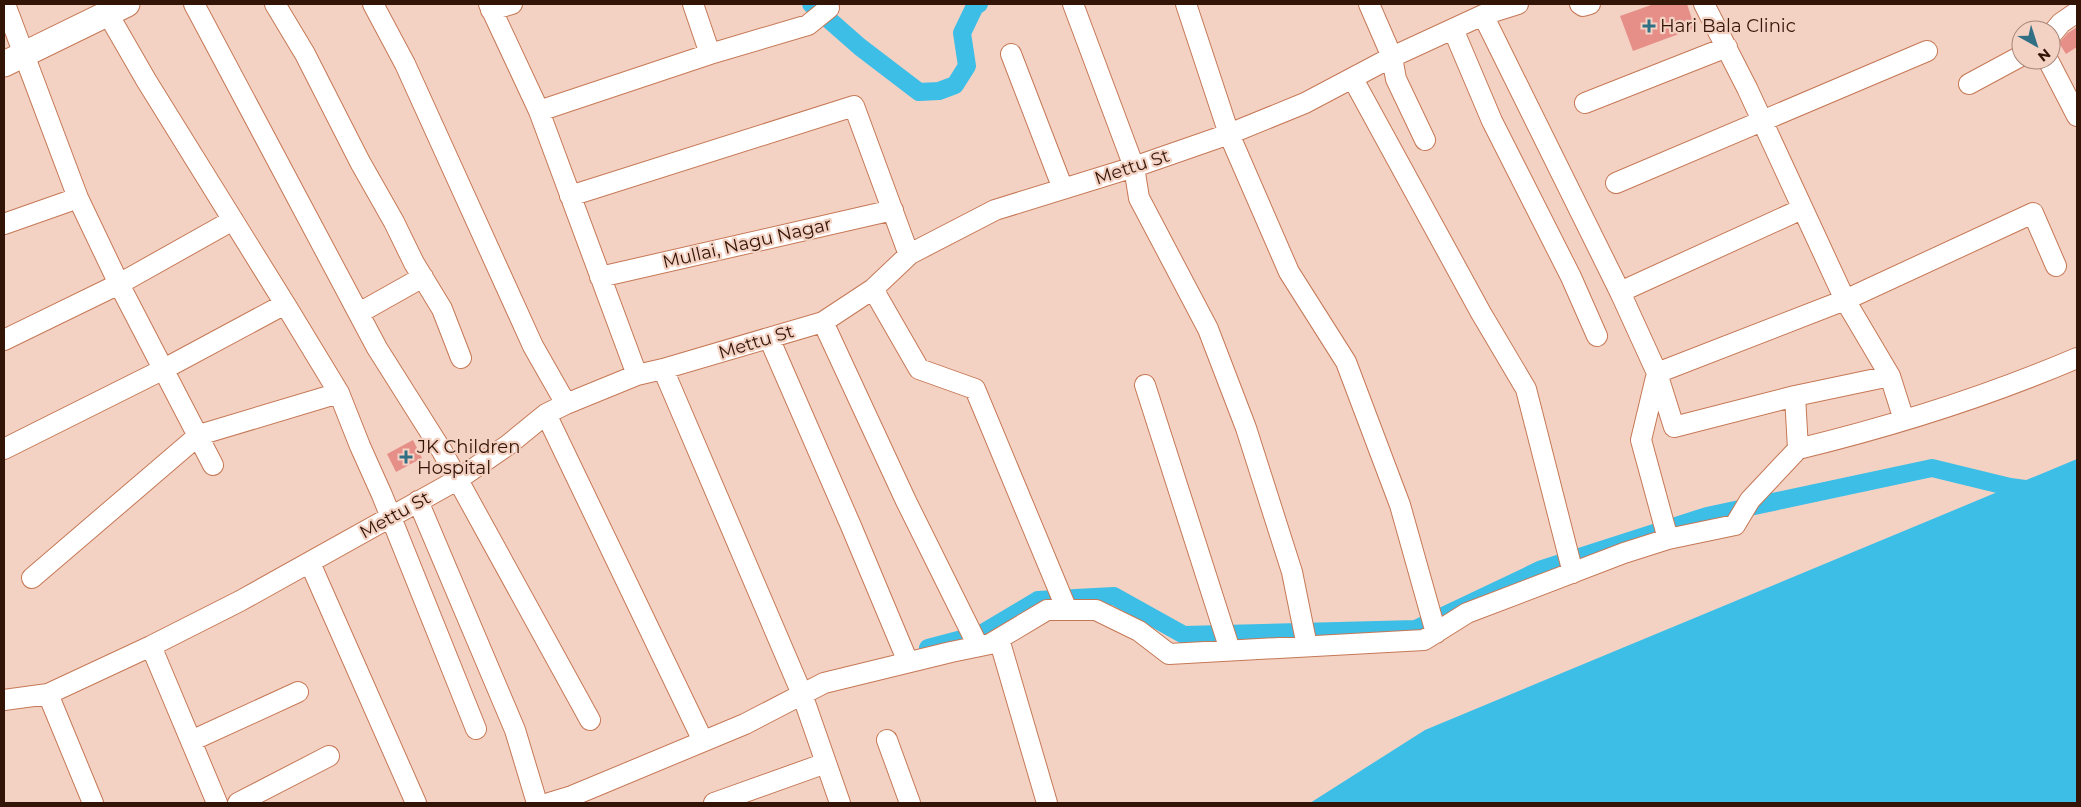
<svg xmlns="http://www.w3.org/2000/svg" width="2081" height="807" font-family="Montserrat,sans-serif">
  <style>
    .water { fill: #3dbee7 }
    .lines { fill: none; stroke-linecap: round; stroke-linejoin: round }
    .canal { stroke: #3dbee7; stroke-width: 18 }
    .building { fill: #e68f88 }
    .minor-casing { stroke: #c57856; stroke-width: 22 }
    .tertiary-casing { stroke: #c57856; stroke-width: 27 }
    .minor { stroke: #fff; stroke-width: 20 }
    .tertiary { stroke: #fff; stroke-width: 25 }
    .poi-dot { fill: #316f85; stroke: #f4d2c3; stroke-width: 2 }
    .labels { text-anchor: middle; stroke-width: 4.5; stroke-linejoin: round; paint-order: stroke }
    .poi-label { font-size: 18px; fill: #331507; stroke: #f4d2c3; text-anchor: start }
    .street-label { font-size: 18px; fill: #331507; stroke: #f4d2c3 }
  </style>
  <rect width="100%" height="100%" fill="#f4d2c3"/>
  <!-- water -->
  <path class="water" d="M2077,459v344h-767l115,-73z"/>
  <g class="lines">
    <!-- canal -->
    <path class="canal" d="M811,4l49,43 59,45 20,-1 16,-6 12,-19 -5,-33 13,-27 4,-2
      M928,648l53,-14 57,-34 76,-4 70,39 232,-6 126,-60 165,-53 225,-48 78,19 32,4 35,-10"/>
  </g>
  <!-- building -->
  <path class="building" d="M1654,4h33l8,24 -62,23 -13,-35z
    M2077,27v20l-11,7 -7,-11 9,-10z
    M413,440l9,18 -26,14 -9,-18z"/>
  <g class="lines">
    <!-- minor casing -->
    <g class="minor-casing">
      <path id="minor" d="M5,4l73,194 41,86 94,181
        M194,4l183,344 65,103 148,269
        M275,4l30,50 55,108 34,60 20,41 28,46 19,49
        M373,4l32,60 128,282 33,58
        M489,4l50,107 98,264
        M693,4l17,50
        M1073,4l61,163 5,31 69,131 38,99 46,144 15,74
        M1186,4l43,130 60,138 57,90 54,143 36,128
        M1369,4l23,53 4,22 29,61
        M1580,4l3,2 7,-2
        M491,10l21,-6
        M1483,15l137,277 37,81 17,54 121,-31
        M1453,29l39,92 79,156 26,59
        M2051,35l10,-12 16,-11
        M1011,54l52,135
        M2048,60l29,56
        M1353,79l128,234 45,76 47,184
        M1969,84l52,-28
        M1585,103l142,-56
        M539,111l171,-57 98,-29 21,-17 -3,-4
        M1616,183l311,-132
        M570,196l284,-90 55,149
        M4,224l74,-26
        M600,277l293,-67
        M873,289l46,80 56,20 92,221
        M1620,292l182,-83
        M359,313l64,-36
        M823,322l83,179 72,145
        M769,338l82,188 57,136
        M4,340l115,-56 114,-64
        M663,369l139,325 38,109
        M1890,376l14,44
        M1145,385l85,265
        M339,393l21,53 22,49 94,234
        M546,414l157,327
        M4,449l160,-80 121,-65 -139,-224 -38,-66
        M1798,449c95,-23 190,-53 279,-91
        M418,501l97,229 22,73
        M1668,539l-27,-99 16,-67 188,-73 188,-87 23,53
        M310,563l106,240
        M32,578l167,-143 140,-42 -54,-89
        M999,639l48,164
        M151,646l66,157
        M48,694l45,109
        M4,700l44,-6 103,-48 89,-45 217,-121 51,-35 38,-31 20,-10 71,-29 26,-6 160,-47 50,-33 37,-35 85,-44 139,-43 95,-33 76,-31 87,-46 91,-42 35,-11
        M887,740l23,63
        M191,741l107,-49
        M238,803l91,-47
        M549,803l23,-7 173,-72 79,-41 127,-31 39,-8 57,-34h49l43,21 30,23 255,-14 43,-27 157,-60 44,-14 67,-14 15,-25 48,-51 -3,-53 95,-20 -45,-76 -98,-212 -43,-84
        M714,803l112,-40"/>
    </g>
    <!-- tertiary casing -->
    <g class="tertiary-casing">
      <path id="tertiary" d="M4,64l123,-60"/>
    </g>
    <!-- minor -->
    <use href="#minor" class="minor"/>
    <!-- tertiary -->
    <use href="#tertiary" class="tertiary"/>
  </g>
  <!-- markers -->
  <g class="poi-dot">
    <path d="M1646.5 18.5h5v5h5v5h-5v5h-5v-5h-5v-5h5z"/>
    <path d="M403.5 449.5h5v5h5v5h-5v5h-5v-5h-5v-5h5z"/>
  </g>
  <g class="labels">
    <!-- poi labels -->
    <g class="poi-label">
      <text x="1660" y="32">Hari Bala Clinic</text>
      <text x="417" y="453">JK Children<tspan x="417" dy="21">Hospital</tspan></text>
    </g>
    <!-- street labels -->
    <g class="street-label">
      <text transform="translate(1132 167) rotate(-18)" y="6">Mettu St</text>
      <text transform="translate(747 243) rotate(-13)" y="6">Mullai, Nagu Nagar</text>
      <text transform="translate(756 342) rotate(-17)" y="6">Mettu St</text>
      <text transform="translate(395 515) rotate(-29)" y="6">Mettu St</text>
    </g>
  </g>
  <!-- border -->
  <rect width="2081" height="807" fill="none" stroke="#331507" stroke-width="10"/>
  <!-- north arrow -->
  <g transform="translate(2036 45) rotate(141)"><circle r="24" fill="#f4d2c3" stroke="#a78678"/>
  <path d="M0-4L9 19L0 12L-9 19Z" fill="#316f85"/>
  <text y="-8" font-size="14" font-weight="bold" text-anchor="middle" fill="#331507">N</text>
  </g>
</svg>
